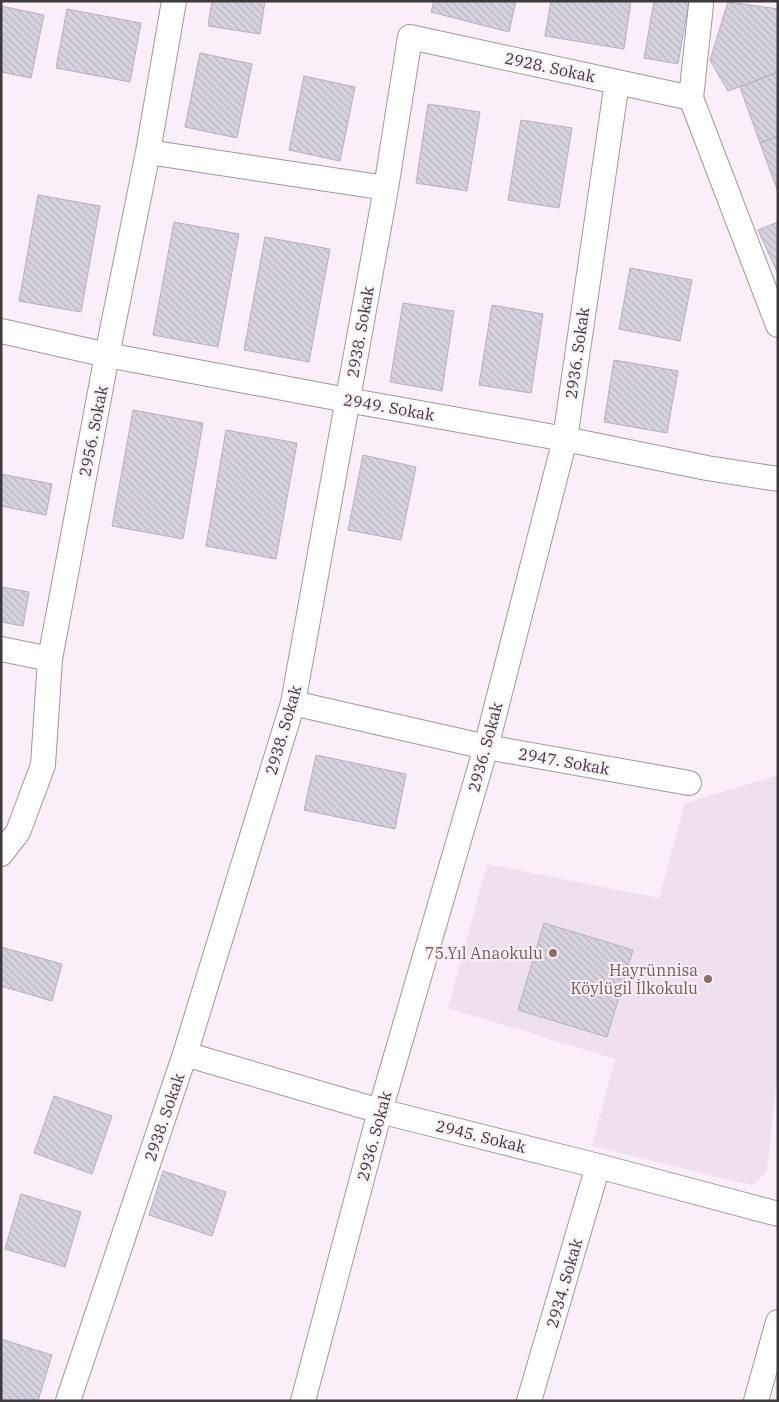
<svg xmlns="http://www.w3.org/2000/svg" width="779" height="1402" font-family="'IBM Plex Serif',serif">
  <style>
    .built { fill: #efe0ee }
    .building { fill: url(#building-back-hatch); stroke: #b4b0bc }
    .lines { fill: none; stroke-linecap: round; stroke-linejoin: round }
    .minor-casing { stroke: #a097a0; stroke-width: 26 }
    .minor { stroke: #fff; stroke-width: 24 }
    .education-dot { fill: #8d6e63; stroke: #faeff9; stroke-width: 2 }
    .labels { text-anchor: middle; stroke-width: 4; stroke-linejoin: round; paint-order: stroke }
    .street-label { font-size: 16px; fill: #3d393c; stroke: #faeff9 }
    .education-label { font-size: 16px; fill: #785e54; stroke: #faeff9; text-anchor: end }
  </style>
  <defs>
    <pattern id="building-back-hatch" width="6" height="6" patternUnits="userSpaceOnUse" patternTransform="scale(1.25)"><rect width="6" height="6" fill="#d6d3df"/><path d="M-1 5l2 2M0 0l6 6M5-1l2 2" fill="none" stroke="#b9b6c0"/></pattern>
  </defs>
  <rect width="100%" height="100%" fill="#faeff9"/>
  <!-- built -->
  <path class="built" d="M778,775v293l-11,103 -14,14 -17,-3 -144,-36 23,-87 -167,-51 39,-144 172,34 26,-95z"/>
  <!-- building -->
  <path class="building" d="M212,1h53l-5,33 -52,-8z
    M434,1h82l-7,31 -78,-20z
    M551,1h80l-7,48 -79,-13z
    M654,1h35l-11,63 -34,-6z
    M728,2l50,7v63l-50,19 -18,-31z
    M1,6l43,9 -13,63 -30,-6z
    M67,9l74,14 -11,59 -74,-14z
    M200,53l52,11 -15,74 -52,-11z
    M778,72v64l-18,7 -20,-56z
    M304,76l51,11 -15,74 -51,-11z
    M428,104l52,8 -13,79 -51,-8z
    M521,120l51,8 -13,80 -51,-8z
    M778,136v56l-18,-49z
    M38,195l62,11 -19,106 -62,-11z
    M174,222l65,12 -21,113 -65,-12z
    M778,222v52l-20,-44z
    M265,237l65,12 -21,113 -65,-12z
    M630,268l62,12 -12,61 -61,-12z
    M403,303l51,8 -12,80 -52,-9z
    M492,305l51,9 -12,79 -52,-8z
    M614,360l64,11 -11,62 -63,-11z
    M133,410l70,13 -20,116 -71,-13z
    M226,430l71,13 -21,116 -70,-13z
    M363,455l53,12 -15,73 -53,-10z
    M1,474l51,10 -6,31 -45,-9z
    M1,587l28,5 -6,34 -22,-4z
    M316,755l90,19 -11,55 -91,-19z
    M544,923l89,27 -26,87 -89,-27z
    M1,947l61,17 -10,37 -51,-15z
    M54,1096l58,20 -20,58 -58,-21z
    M163,1171l63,21 -14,44 -63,-21z
    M21,1194l60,18 -16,55 -60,-18z
    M1,1339l51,16 -14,46h-37z"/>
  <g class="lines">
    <!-- minor casing -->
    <g class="minor-casing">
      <path id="minor" d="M691,98l10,-93
        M148,152l238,36
        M1,331l106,24 240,45 218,39 142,29 71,11
        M1,649l49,10
        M293,703l193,44 203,36
        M1,854l17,-22 25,-67 7,-106 57,-304 41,-203 26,-151
        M185,1054l195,57 218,55 180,48
        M68,1401l117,-347 108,-351 93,-515 24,-151 281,61 87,227
        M303,1401l77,-290 106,-364 79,-308 52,-357
        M529,1401l69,-235
        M756,1401l22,-79"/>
    </g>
    <!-- minor -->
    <use href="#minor" class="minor"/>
  </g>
  <!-- markers -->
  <g class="education-dot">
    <circle cx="553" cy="953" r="5"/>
    <circle cx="708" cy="979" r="5"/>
  </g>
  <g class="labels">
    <!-- street labels -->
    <g class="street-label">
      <text transform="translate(550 67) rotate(12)" y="6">2928. Sokak</text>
      <text transform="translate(360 332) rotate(-80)" y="6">2938. Sokak</text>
      <text transform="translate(577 353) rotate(-82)" y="6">2936. Sokak</text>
      <text transform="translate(389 407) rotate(10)" y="6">2949. Sokak</text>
      <text transform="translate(93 431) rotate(-79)" y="6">2956. Sokak</text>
      <text transform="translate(283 730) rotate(-74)" y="6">2938. Sokak</text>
      <text transform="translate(485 747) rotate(-75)" y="6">2936. Sokak</text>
      <text transform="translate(564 761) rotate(10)" y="6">2947. Sokak</text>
      <text transform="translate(164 1117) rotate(-71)" y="6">2938. Sokak</text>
      <text transform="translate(374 1136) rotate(-75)" y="6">2936. Sokak</text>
      <text transform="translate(481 1136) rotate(14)" y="6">2945. Sokak</text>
      <text transform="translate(564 1283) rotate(-74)" y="6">2934. Sokak</text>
    </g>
    <!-- education labels -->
    <g class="education-label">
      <text x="543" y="959">75.Yıl Anaokulu</text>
      <text x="698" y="976">Hayrünnisa<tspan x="698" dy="18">Köylügil İlkokulu</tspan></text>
    </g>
  </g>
  <!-- border -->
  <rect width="779" height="1402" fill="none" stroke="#3d393c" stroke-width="5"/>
</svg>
